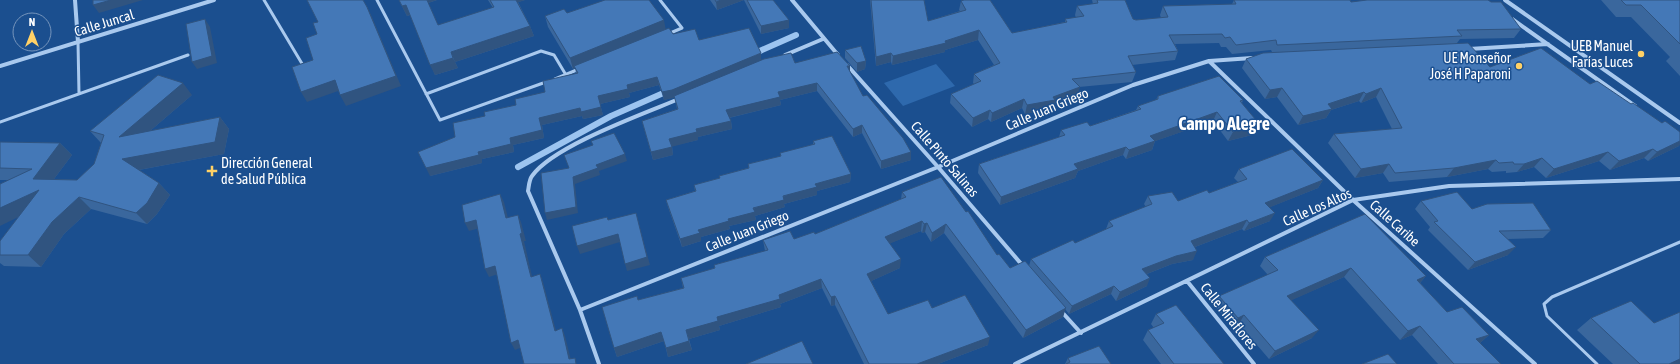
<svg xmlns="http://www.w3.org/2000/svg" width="1680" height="364" font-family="'Asap Condensed',sans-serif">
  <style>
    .green { fill: #2e69ad }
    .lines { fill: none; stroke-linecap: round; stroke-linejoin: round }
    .stream { stroke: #9cc4f0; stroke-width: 6 }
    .lane { stroke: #a9c9ee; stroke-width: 3 }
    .street { stroke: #a9c9ee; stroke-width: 4 }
    .wall { fill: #3a679d }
    .shaded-wall { fill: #305480 }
    .building { fill: #4478b7; stroke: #305480 }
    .poi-dot { fill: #ffd166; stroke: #1b4f8f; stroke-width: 1.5 }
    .labels { text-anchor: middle; stroke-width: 3; stroke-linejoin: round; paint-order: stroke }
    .street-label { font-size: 14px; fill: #fff; stroke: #1b4f8f }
    .poi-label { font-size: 14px; fill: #fff; stroke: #1b4f8f; text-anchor: end }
    .district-label { font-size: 18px; font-weight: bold; fill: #fff; stroke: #1b4f8f }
  </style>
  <rect width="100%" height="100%" fill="#1b4f8f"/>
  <!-- green -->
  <path class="green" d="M936,64l19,22 -52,20 -19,-23z"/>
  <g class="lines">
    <!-- stream -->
    <path class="stream" d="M753,54l43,-19
      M518,167l93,-51 57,-25"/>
    <!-- lane -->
    <path class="lane" d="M264,0l40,67
      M377,0l63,120 106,-38
      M660,0l22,28 -14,6
      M78,42l1,52
      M555,79l24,-10
      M426,94l115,-43 13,4 12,20
      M0,122l188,-67
      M1597,364l-50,-48 -3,-12 8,-7 128,-55"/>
    <!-- street -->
    <path class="street" d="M75,0l3,42
      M792,0l46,55
      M1505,0l175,123
      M1512,19l123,87
      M1469,49l79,-5
      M785,55l38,-16
      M1209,61l144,139 182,164
      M847,65l91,102 85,99
      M0,66l214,-66
      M1187,281l67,83
      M580,310l358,-143 195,-82 76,-24 43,-3
      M1061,311l20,22
      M599,364l-19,-54 -52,-119c1,-5 1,-11 4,-15 21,-30 111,-62 147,-77
      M1015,364l338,-164 96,-14 231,-7"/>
  </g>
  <!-- wall -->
  <path class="wall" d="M399,0h38l-9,3 10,22 55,-17 -5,-8h37l-7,2 12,24 4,10 -79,26 3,6 -23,7 -25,-60 -3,1z
    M710,0h63l16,28 -28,6 -17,-34 -27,10z
    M870,0h54l4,21 32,-10 -1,-1 2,-9 51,32 53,-11v-3l11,-1 -1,-3 2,-9 16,-2 -1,-4h33l8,19 3,1 25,-2 -1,-3 3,-9 69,-2 2,-4 117,2 170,27 -7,9 -54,1 -3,4 33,24 100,17 89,62 -31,15 -4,-3 -34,12 -11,-9 -53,17 -12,-11 -17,5 -11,1v-2l-14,1 -4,-3 -41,8 -58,5 -6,-9 -28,5 -27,-35 6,-9 58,-5 -16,-32 -15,6 -2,-2 -28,9 -5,8 -28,7 -21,-28 -12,2 -23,-31 4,-9 26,-7 -1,-2 -39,4 -6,-7h-5l-2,-4 -44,1 3,7 -3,9 -43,5 4,7 -4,10 -53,5 -2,10 -23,8 -1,4 -28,5 -3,-6 -31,14 -3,-3 -16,8 -22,-24 1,-9 23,-10 -1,-1 1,-9 20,-9 -16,-25 -33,10v2l-53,13 -1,-3 -15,4z
    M1601,0h79v76l-14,-15 4,-4 -39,-40h-15z
    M567,13l99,16 7,5 26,6 62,20 34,3 55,9 13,24 48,56v8l-30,9 -19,-36 -9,4 -36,-46 -37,9 1,5 -52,13 2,3 1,8 -34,8v3l-26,6 1,9 -20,5 -11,-39 35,-12 -2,-12 -11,3 -5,-15 -30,8 1,4 -30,7 3,11 -20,4 -1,-3 -40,9 2,13 -31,7 1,7 -32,7v4l-52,13 25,-39 30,-21 31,-11 29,-13 31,-19 -1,-5 -2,1 -25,-42 -3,-11z
    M845,50l21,11 -1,8 -8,3 -12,-14z
    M192,95l-42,36 70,-14 9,12 -5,25 -85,16 20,13 11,12 -13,19 -10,10 -56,-15 -27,25 -23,33 -37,-1 -4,-3v-22l18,-23 -10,-38h-8v-38l60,1 12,12 -18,24 23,1 17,-16 7,-21 -11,-12z
    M1158,96l85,4 -1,3 14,31 -28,7 -15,-20 -58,20 -3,9 -26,9 -3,-4 -45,16 -3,7 -75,27 -22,-32 1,-9 80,-27 2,-7 29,-4 46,-16 2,-4 18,-6z
    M813,141l38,33 -1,8 -33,9v4l-33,9 1,3 -30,9 1,4 -27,6 1,3 -29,8v4l-19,6 -14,-40 -2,-7 29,-9 -1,-6 26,-7 -1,-2 29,-8v-4l32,-7v-4l33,-8z
    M1239,169l84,11 -5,8 -48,19v14l-26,10 -2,-2 -47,18 -2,13 -21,4 -25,10v12l-31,15 -5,-7 -42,20 -4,-5 -2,8 -40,21 -79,-105 -13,9 -6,-10 -3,1 -1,-2 -31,12 10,25 -29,13 17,33 44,-6 56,37 -50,19h-74l-29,-59 -4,1 -9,-18 -42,16 1,3 -62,19 1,4 -31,9 3,11 -24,7 -4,-16 -47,16 -3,-9 24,-48 45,-12 -2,-10 33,-9v-4l51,-14 -2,-11 31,-1 21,-5 86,-35 1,-7 95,63 13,13 19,-2 2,-7 44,-16 31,-13v-1l3,-8 37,-14 -2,-3 4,-8 30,5 31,-8 29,-11 -4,-4z
    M1421,201l130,29 -8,8 -36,1 1,16 -40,15 -40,-40 2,-3 -15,-18z
    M1265,257l161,19 -6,7 27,29 42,23 -9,8 21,21h-63l-26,-29 -12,5 -56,-63 -53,23 21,38 -43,21 -30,-35 -6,3 -19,-22 5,-9 49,-21 -8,-9z
    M1156,314l68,50h-63l-18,-24 5,-10 6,-2 -3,-4z
    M1591,318l88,46h-66l-36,-34z
    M1068,358l43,6h-46z"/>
  <!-- shaded-wall -->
  <path class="shaded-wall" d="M111,0h32l-44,13 -6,-8z
    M427,0h10l-9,3z
    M515,0h10l-9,3z
    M721,0h23l-27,10 -1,-8z
    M406,5l4,10 -3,1 -5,-10z
    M367,7l5,10 29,69 -55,20 -6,-11z
    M205,19l5,8 7,36 -20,6 -5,-7z
    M664,20l2,11 -92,35 1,2 -2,1 -3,-11z
    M789,20v8l-28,6v-8z
    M530,26l4,10 -79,26 -4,-10z
    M979,30l-1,10 -33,10v2l-53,13 1,-9 52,-15z
    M761,53v8l-87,37 -10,2 -2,-8z
    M891,53v9l-15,4v-9z
    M453,58l5,10 -23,7 -5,-10z
    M866,61l-1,8 -8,3v-9z
    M847,66h3v8z
    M657,77l2,8 -30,8 1,4 -30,7 3,11 -20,4 -1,-3 -40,9 2,13 -31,7 1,7 -32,7v4l-52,13 -4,-8 84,-30 29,-20 59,-22 29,-11z
    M335,80l6,10 -34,12 -6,-10z
    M183,83l9,12 -63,54 -10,-12z
    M817,83v8l-37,9 1,5 -53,13 -2,-8 52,-18z
    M1080,87l-3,10 -23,8 -1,4 -28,5 2,-9 26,-8z
    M1282,88l-5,9 -12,2 5,-9z
    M1381,88l-5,9 -15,6 5,-9z
    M1364,92l-5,9 -28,9 -5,8 -28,7 5,-9 25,-12z
    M1024,99l-2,9 -31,14 1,-9z
    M990,110l-2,9 -16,8 1,-9z
    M1217,112l-4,9 -66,23 3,-8z
    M220,117l9,12 -5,25 -91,17 -11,-12z
    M731,121l1,8 -34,8v3l-27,7 -2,-8 27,-10z
    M862,125v8l-9,4v-8z
    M1261,126l-5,8 -28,7 5,-9z
    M1155,141l-3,9 -26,9 3,-9z
    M1680,141v4l-1,1 -31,15 9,-9z
    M60,143l12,12 -27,36 -12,-12z
    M672,147l1,8 -20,5 -2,-8z
    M1126,147l-3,8 -45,16 -3,7 -75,27 1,-8 73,-33z
    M1653,149l-9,9 -34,12 9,-9z
    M911,152v8l-30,9v-8z
    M1608,152l-9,9 -53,17 8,-9z
    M625,154l2,7 -28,10 1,4 -25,9 3,29 -31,7 -2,-7 28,-36 23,-12z
    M1542,158l-8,9 -17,5 7,-8z
    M1496,160l-8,9 -41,8 7,-9z
    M1389,164l-6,9 -28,5 6,-9z
    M851,174l-1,8 -33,9v4l-33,9 1,3 -30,9 1,4 -27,6 1,3 -29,8v4l-19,6 -2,-8 18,-9 30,-11 87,-35z
    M1323,180l-5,8 -57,23 4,-8z
    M159,183l11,12 -13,19 -10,10 -11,-11z
    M39,190l12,11 -51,25v-18z
    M500,194l4,8 6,24 -4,-8z
    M79,197l12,12 -27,25 -23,33 -13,-12 24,-33z
    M1275,213l-5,8 -26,10 5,-8z
    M518,215l3,7 5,19h-2l10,44 -3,-8 -11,-43z
    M476,220l4,8 -11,3 -4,-8z
    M1247,220l-5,9 -55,21 4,-9z
    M638,221l12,44 -23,6 -2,-7z
    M922,221l-1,10 -37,15 1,-9z
    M927,223l-2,9 -3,1 2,-9z
    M946,224l-2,9 -13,9 1,-9z
    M618,234l2,8 -40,12 -3,-8z
    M1516,247l-8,8 -40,15 7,-8z
    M1197,251l-4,9 -21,4 -33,13 3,-8 34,-13z
    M901,259l-1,9 -33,15v-9z
    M495,266l3,8 -9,3 -4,-8z
    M1351,268l-7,9 -63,28 6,-9z
    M540,274l3,8 15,56 -3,-7z
    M1426,276l-8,9 -1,-5z
    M1150,278l-3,8 -31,15 4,-9z
    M821,279l1,9 -42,16 1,3 -62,19 1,4 -31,9 -3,-9 31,-13z
    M1114,286l-3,8 -42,20 3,-8z
    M835,296v9l-4,1v-9z
    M1066,308l-3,9 -40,21 3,-8z
    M1244,315l-5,9 -6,3 5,-9z
    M1420,326l-8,9 -12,5 8,-9z
    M562,328l3,8 7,28 -3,-5z
    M1319,330l-7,8 -43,21 6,-8z
    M661,332l3,9 -47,16 -3,-9z
    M1489,335l-9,8 -4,-4z
    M990,337l-2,8 -50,19h-21z
    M518,340l4,7 -7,3 -4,-7z
    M689,341l3,9 -24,7 -2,-9z
    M1680,359v5h-11z"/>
  <!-- building -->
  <path class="building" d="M93,0h18l-18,5z
    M307,0h56l4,7 29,69 -56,19 -5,-15 -34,12 -9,-25 21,-7 -7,-22 11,-4 -4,-11 5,-1z
    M399,0h28l11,25 56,-18 -4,-7h26l14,26 -79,26 2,6 -23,7 -24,-60 -4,1z
    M605,0h44l15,20 -94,38 -25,-42 19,-7 3,4z
    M715,0h6l-5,2z
    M747,0h26l16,20 -28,6z
    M871,0h53l4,21 38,-11 -5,-9 3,-1h26l22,33 55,-11 -2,-3 19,-3 -7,-10 21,-3 -1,-3h28l8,19 3,1 32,-3 -5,-11 73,-2 -2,-4h116l1,2 16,-2h121l3,2h10l20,27 -64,1 5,6 -185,9 -1,-5 -40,5 -6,-8 -5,1 -3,-4 -53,1 9,16 -50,5 8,16 -64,7 8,8 -27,10 2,3 -28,5 -3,-6 -32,14 -2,-3 -17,8 -22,-24 30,-13 -7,-7 26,-11 -21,-33 -34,11 1,2 -53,13 -2,-3 -15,4z
    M1621,0h59v44l-39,-39h-15z
    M205,19l7,37 -20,6 -6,-38z
    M669,28l4,6 22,-5 4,11 50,-12 12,25 -89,37 -10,2 -5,-15 -30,8 1,4 -30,7 3,11 -20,5 -1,-4 -41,10 3,12 -32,8 1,6 -33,8 1,3 -53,13 -8,-16 37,-15 -2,-14 32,-7 -1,-4 32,-7 -1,-6 30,-7 -2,-11 35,-8 -4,-7z
    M1468,43l22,24 51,-19 49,36 7,-3 34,23 2,-1 29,20 3,-2 15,11v9l-23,11 -4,-3 -34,12 -11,-9 -54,17 -12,-11 -18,6h-10l-1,-2 -14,1 -3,-3 -42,8 -59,5 -6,-9 -28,5 -27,-35 68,-6 -21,-40 -15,6 -2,-2 -36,12 4,5 -29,7 -21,-28 -12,2 -24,-31 17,-6z
    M861,46l5,15 -9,2 -12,-13z
    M837,52l13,14h-3l16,30 4,-1 36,43 8,14 -30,9 -19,-36 -9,4 -36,-46 -39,9 2,5 -54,13 5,11 -35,8 1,3 -28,7 3,8 -21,5 -9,-31 36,-12 -4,-13 90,-37 27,-6 4,10z
    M158,75l25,8 -64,54 101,-20 -5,25 -93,17 37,24 -12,20 -11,10 -57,-16 -27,25 -24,33h-28v-14l39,-51 -39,18v-24l32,-15 -32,-1v-26l60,1 -27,36 44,1 17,-16 10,-29 -14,-4z
    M1219,76l24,24 -3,1 21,25 -28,6 -16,-20 -67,24 5,5 -26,9 -3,-3 -52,17 4,5 -77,28 -22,-33 86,-29 -4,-5 26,-8 3,4 51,-17 -3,-3 20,-7v-3z
    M614,133l11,21 -29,11 2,3 -25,9 3,30 -31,6 -4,-40 28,-5 -5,-13 29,-10 -2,-4z
    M832,136l19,38 -36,10 2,3 -34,9 1,4 -31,8 2,4 -27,7 1,2 -31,9 2,3 -20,6 -14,-39 30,-9 -2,-6 26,-7 -1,-2 30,-8 -1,-4 33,-8 -1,-3 35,-9 -2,-3z
    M1292,149l31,31 -58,23 10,10 -26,10 -2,-3 -56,21 6,10 -21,5 -34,13 8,9 -30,14 -6,-6 -42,20 -41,-47 42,-19 2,3 38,-17 -4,-5 43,-17 -4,-8 24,-4 6,9 29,-11 2,3 38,-14 -8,-10z
    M941,177l25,35 2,-1 29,44 2,-1 11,14 15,-7 41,47 -40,22 -80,-106 -14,9 -5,-10 -3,1 -2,-3 -37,16 16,22 -34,15 21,40 40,-14 4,8 33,-13 25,42 -73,27h-48l-34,-68 -4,1 -10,-18 -42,16 1,4 -63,18 1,4 -32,9 3,11 -23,7 -5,-16 -47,16 -12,-41 35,-11 1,4 46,-12 -3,-10 34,-10 -1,-3 54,-15 -5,-10 27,-9 4,8 20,-7 1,2 91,-37 -4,-5z
    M1457,192l15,17 15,-5 46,-1 18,27 -52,1 17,16 -41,15 -41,-40 4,-1 -17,-20z
    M500,194l6,24 12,-3 4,18 -2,1 11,43 9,-3 15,57 7,-3 7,31 6,-1 1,6h-52l-6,-24 -7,3 -16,-77 -10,3 -9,-49 -11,3 -3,-18z
    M636,213l11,44 -22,7 -7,-30 -41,12 -5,-20 35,-9 1,3z
    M1365,214l61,62 -9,4 30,32 15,-5 27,28 -13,4 25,25h-47l-34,-38 -12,5 -57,-63 -64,28 32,34 -44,21 -31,-36 -6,3 -19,-22 59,-26 -13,-13z
    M1631,301l23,22 26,-11v47l-11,5h-29l-49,-46z
    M1176,305l48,59h-50l-26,-34 16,-7 -8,-9z
    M802,341l11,23h-67z
    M1099,346l12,18h-45l4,-2 -2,-4z
    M1388,354l9,10h-35z"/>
  <!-- markers -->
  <g class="poi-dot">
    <circle cx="1641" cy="54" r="4"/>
    <circle cx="1519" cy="66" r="4"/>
    <path d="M210 165h4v4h4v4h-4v4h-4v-4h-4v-4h4z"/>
  </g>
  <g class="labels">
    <!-- street labels -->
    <g class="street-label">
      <text transform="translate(104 23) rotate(-17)" y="5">Calle Juncal</text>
      <text transform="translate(1047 109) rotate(-23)" y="5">Calle Juan Griego</text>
      <text transform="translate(945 159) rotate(49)" y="5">Calle Pinto Salinas</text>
      <text transform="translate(1317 207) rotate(-24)" y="5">Calle Los Altos</text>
      <text transform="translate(1395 223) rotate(42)" y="5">Calle Caribe</text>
      <text transform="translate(747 231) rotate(-22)" y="5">Calle Juan Griego</text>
      <text transform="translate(1229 316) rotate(51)" y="5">Calle Miraflores</text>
    </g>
    <!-- poi labels -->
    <g class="poi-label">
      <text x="1633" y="51">UEB Manuel<tspan x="1633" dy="16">Farías Luces</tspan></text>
      <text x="1511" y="63">UE Monseñor<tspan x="1511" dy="16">José H Paparoni</tspan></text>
      <text x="221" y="168" text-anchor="start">Dirección General<tspan x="221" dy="16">de Salud Pública</tspan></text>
    </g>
    <!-- district labels -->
    <g class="district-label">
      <text x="1224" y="130">Campo Alegre</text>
    </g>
  </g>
  <!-- north arrow -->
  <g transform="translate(32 32)"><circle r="19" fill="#1b4f8f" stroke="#7695bc"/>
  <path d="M0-3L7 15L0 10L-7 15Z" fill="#ffd166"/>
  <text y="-6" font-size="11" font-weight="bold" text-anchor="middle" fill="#ffffff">N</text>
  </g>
</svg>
